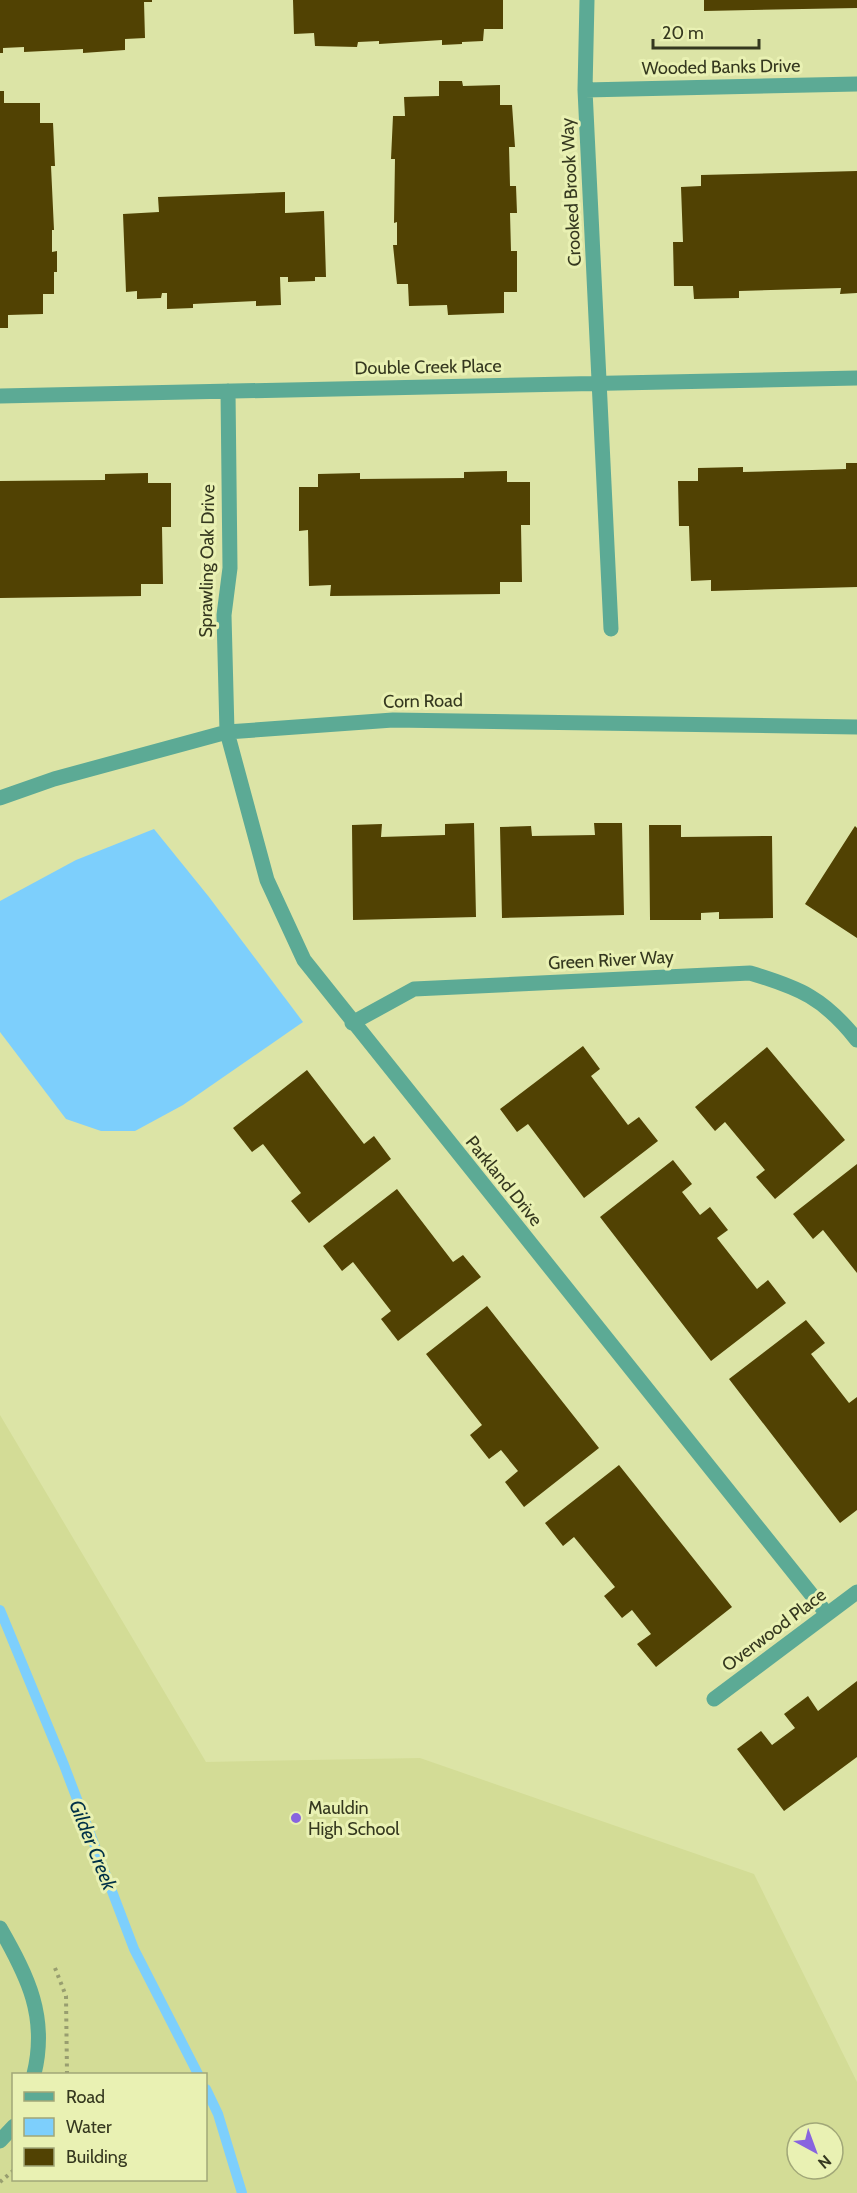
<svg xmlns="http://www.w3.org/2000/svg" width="857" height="2193" font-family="Cabin,sans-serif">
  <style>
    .built { fill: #d3dc96; fill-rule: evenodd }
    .water { fill: #7dcffc }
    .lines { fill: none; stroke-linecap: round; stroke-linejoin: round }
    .stream { stroke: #7dcffc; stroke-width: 10 }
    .building { fill: #514203 }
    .path { stroke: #989e6f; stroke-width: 4; stroke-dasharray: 3 4.5; stroke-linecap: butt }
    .minor { stroke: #5caa95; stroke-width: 15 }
    .poi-dot { fill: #8864df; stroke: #e9f1b3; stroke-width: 2 }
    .labels { text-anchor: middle; stroke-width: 6; stroke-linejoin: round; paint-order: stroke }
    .street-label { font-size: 18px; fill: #35381f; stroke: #e9f1b3 }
    .poi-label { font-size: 18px; fill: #35381f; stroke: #e9f1b3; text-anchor: start }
    .water-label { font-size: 20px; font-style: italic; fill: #003147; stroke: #e9f1b3 }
  </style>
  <rect width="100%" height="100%" fill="#dce4a6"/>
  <!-- built -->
  <path class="built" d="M0,1415l206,347 214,-4 334,116 103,208v111h-857zM14,2074h192v106h-192zM797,2133h36v36h-36z"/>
  <!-- water -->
  <path class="water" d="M154,829l55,68 94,125 -120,83 -48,26h-34l-35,-12 -66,-87v-131l76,-41z"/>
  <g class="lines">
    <!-- stream -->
    <path class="stream" d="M0,1610l64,155 70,184 64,125
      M206,2089l12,25 24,79"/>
  </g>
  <!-- building -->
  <path class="building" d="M0,0h152v2h-8l1,36 -20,1v11l-42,3v-4l-59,3v-5l-21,1v5h-3z
    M293,0h210v29h-19l-1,12 -21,1v2l-20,1v-5l-63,4v-3l-21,1 -1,5 -42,-1 -1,-13 -20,1z
    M704,0h153v8l-153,3z
    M439,81h23l1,5 37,-1v20h12l3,42h-6l1,39h6l1,27h-7l1,38h6v41h-13v21l-56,2 -1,-10 -38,1 -1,-22h-11l-4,-39h4v-23l-3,1 1,-64h-4l2,-43h12l-1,-19 35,-1z
    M0,91h4v12h36v20h13l2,43h-4l3,64h-2v22l5,-1v21h-3v22h-11v20l-35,1v13h-8z
    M857,171v122l-17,1 1,-6 -102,3v7l-45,1 -1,-13h-19l-1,-44h10l-2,-55 20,-1v-11z
    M285,192v21l39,-2 2,66h-11v4l-27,1v-5h-8l1,28 -25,1v-5l-63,3v4l-26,1v-16h-5l-1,5 -24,1v-8l-11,1 -3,-78 36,-2 -1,-15z
    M846,463h11v124l-146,4v-11l-20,1 -2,-55h-10l-1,-45h20v-13l45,-1v5l103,-3z
    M507,471v11h23v43h-9l1,57h-22v12l-170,2 1,-11 -22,1 -1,-56 -9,1v-44h19v-13l42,-1v6l104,-1v-6z
    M148,473v10h23v44h-9l1,57h-22v12l-141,2v-117l105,-1v-6z
    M474,823l2,94 -123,3 -1,-95 30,-1 -1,13 64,-2v-11z
    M594,823h28l2,92 -122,3 -2,-91 31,-1 1,10 63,-1z
    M649,825h32v12l91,-1 1,82 -54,1v-7l-18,1v7h-51z
    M855,826l2,2v110l-52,-34z
    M583,1046l17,23 -9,7 37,49 11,-8 19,24 -74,57 -56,-74 -11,8 -17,-23z
    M767,1047l78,93 -70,59 -19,-22 9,-7 -40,-48 -10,9 -20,-24z
    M307,1070l57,74 10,-8 17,23 -82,64 -18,-22 10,-8 -38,-49 -11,8 -19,-24z
    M673,1160l19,24 -10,8 18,23 10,-8 18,23 -11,8 40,51 11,-9 18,23 -75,58 -111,-144z
    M857,1164v109l-34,-43 -10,9 -20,-25z
    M397,1189l56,73 10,-7 18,22 -83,64 -17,-22 10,-8 -38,-49 -11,9 -19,-25z
    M487,1306l112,142 -75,59 -19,-25 13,-11 -17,-21 -12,9 -19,-24 12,-10 -56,-71z
    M806,1320l19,23 -14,11 38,49 8,-6v113l-17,13 -111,-144z
    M619,1465l113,142 -76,60 -19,-23 14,-10 -19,-24 -10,8 -18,-22 11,-9 -41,-50 -11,9 -18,-23z
    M857,1681v76l-73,54 -47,-62 24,-18 11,14 23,-17 -11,-14 24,-18 10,15z"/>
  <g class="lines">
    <!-- path -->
    <path class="path" d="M55,1968l11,28 1,78
      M0,2182l14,-12"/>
    <!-- minor -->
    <path class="minor" d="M587,0l-2,90 26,539
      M585,90l272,-6
      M228,391l2,177 -6,47 3,117 40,148 37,80 523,654
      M0,396l857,-18
      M0,798l54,-19 173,-47 166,-12 464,7
      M352,1023l62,-34 336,-16c50,15 74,25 107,67
      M714,1699l143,-107
      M0,1928c28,49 48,89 34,146
      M0,2141l14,-15"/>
  </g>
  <!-- markers -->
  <circle class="poi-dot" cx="296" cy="1818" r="6"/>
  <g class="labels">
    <!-- street labels -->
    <g class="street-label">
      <text transform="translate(721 67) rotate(-1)" y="6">Wooded Banks Drive</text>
      <text transform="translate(571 192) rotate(-93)" y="6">Crooked Brook Way</text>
      <text transform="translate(428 367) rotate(-1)" y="6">Double Creek Place</text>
      <text transform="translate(207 561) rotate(-89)" y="6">Sprawling Oak Drive</text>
      <text transform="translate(423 701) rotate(-1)" y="6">Corn Road</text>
      <text transform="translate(611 960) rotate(-3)" y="6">Green River Way</text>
      <text transform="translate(504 1181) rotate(51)" y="6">Parkland Drive</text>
      <text transform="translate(774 1630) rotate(-37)" y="6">Overwood Place</text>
    </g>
    <!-- poi labels -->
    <g class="poi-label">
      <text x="308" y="1814">Mauldin<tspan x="308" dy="21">High School</tspan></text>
    </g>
    <!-- water labels -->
    <g class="water-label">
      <text transform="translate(93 1845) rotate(68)" y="7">Gilder Creek</text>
    </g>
  </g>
  <!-- legend -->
  <rect x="12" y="2073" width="195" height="108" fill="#e9f1b3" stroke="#a1a778" stroke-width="1.5"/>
  <rect x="24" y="2092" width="30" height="9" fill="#5caa95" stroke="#a1a778" stroke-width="1.5"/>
  <text x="66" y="2103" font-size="18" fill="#35381f">Road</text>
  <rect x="24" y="2118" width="30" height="18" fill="#7dcffc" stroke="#a1a778" stroke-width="1.5"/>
  <text x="66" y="2133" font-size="18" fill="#35381f">Water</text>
  <rect x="24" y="2148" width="30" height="18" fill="#514203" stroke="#a1a778" stroke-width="1.5"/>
  <text x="66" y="2163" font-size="18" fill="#35381f">Building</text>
  <!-- north arrow -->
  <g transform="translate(815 2151) rotate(139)"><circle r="28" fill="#e9f1b3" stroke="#a1a778" stroke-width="1.5"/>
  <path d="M0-4.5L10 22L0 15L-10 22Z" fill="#8864df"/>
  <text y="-9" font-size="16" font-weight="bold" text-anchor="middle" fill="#35381f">N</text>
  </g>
  <!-- scale -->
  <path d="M653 39v9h106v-9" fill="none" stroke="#35381f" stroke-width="3"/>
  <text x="662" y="39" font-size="18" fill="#35381f" stroke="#e9f1b3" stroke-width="4.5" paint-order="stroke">20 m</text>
</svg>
